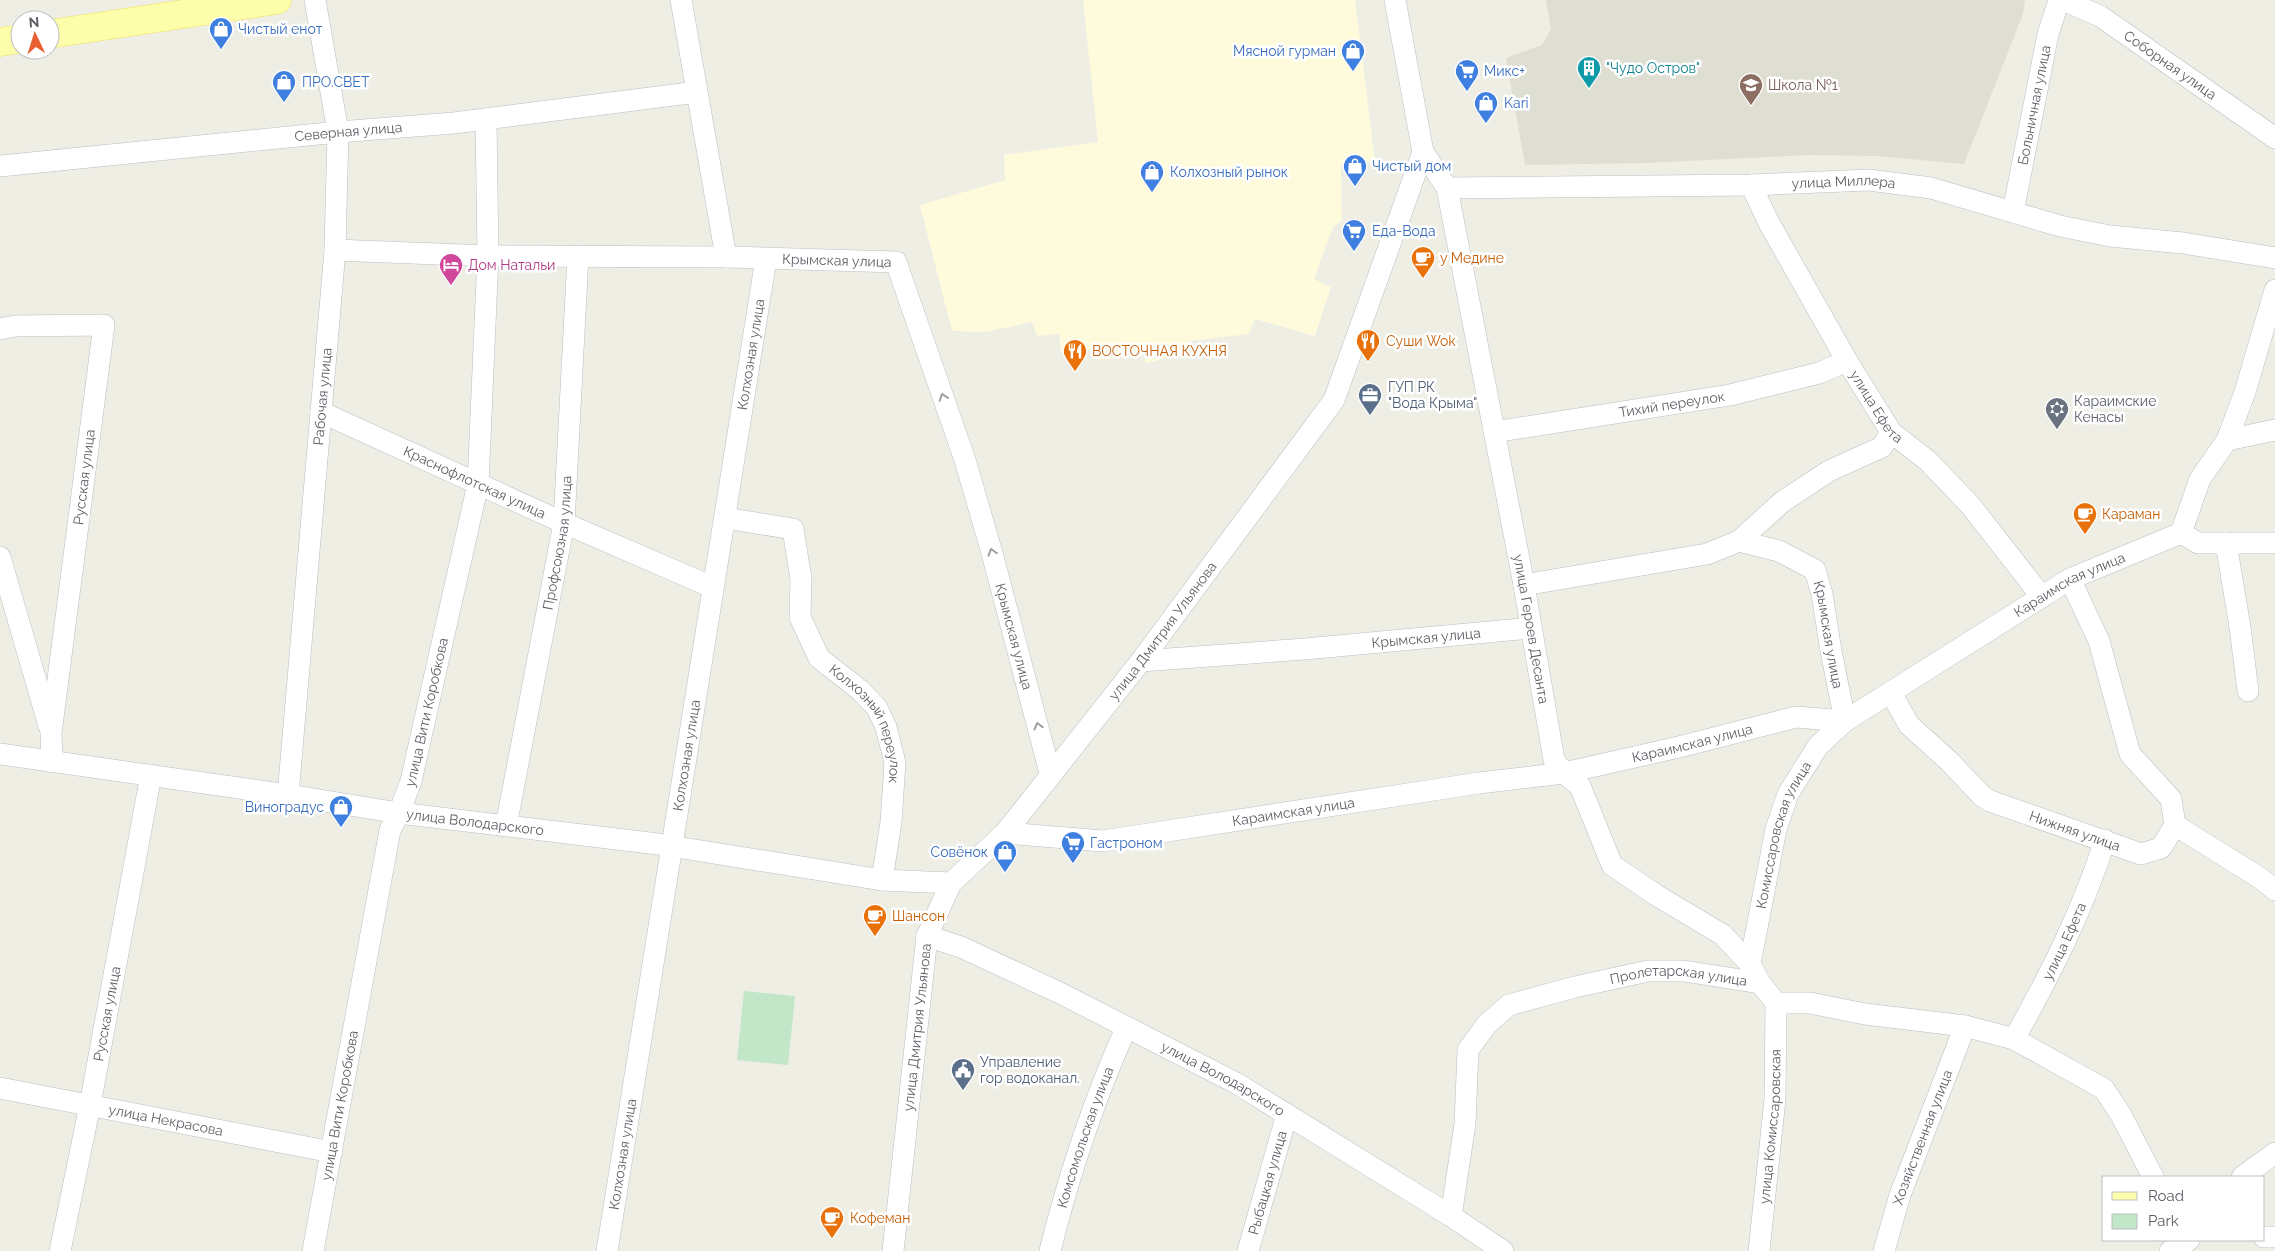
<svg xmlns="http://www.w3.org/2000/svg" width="2275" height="1251" font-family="Raleway,sans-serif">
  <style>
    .commercial { fill: #fdfbdb }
    .education { fill: #dfded3 }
    .green { fill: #c1e6c8 }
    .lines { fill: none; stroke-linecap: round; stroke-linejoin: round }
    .minor-casing { stroke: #bcbdc3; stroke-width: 22 }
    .major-casing { stroke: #f0e05c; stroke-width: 29 }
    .minor { stroke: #fff; stroke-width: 21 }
    .major { stroke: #fdfeaa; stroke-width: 28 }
    .oneway { stroke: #9d9fa3 }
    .labels { text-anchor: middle; stroke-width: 5; stroke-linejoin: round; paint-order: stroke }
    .shop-label { font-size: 14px; fill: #366cbe; stroke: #fff; text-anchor: start }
    .street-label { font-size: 14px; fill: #5c5f65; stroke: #fff }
    .culture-label { font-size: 14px; fill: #0d838f; stroke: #fff; text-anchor: start }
    .education-label { font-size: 14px; fill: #785e54; stroke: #fff; text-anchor: start }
    .food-label { font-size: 14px; fill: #c56008; stroke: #fff; text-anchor: start }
    .hotel-label { font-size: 14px; fill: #b23c85; stroke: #fff; text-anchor: start }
    .service-label { font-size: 14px; fill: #4e5e75; stroke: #fff; text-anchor: start }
    .worship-label { font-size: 14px; fill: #5b616d; stroke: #fff; text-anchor: start }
  </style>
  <rect width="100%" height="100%" fill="#efeee5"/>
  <!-- commercial -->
  <path class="commercial" d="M1083,0h272l20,162 -34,3 1,55 -9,7 -19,52 17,8 -16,49 -60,-17 -6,15 -60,7 1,12 -45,10v-8l-47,5 -4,-10 -33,2 -2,-18 -22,2 -5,-14 -46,10 -34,-1 -32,-126 85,-25 -1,-25 94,-13z"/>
  <!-- education -->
  <path class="education" d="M1546,0h479l-2,14 -59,150 -88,-8 -65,-1 -166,8 -120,2 -19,-107 36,-13 9,-16z"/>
  <!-- green -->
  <path class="green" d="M744,991l51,5 -7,69 -51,-5z"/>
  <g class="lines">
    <!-- minor casing -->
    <g class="minor-casing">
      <g id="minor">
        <path d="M681,0l45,257"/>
        <path id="s1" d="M2063,0l37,16 175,122"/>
        <path id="s2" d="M1423,152l24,36 304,-3 118,-5 62,8 129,38 50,10 73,7 92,15"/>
        <path id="s3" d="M0,166l338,-34 116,-9 243,-31"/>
        <path id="s4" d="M1751,185l18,38 78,138 44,71 37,29 43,45 71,91"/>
        <path id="s5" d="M1447,188l77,397 30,175 10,13 16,13 32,79 44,30 67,40 27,29 10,19"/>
        <path id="s6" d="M2013,212l35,-178 11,-34"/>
        <path id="s7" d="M335,250l153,6 238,1 170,5 69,198 27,93 58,220"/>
        <path d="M0,329l15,-3 89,-1 -53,408 1,29"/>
        <path id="s8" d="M321,412l243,111 148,64"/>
        <path id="s9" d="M1494,432l236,-37 89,-22 28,-12"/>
        <path d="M2227,440l18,-48 30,-102"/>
        <path id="s10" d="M725,518l68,11 8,50 -1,38 19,41 41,32 17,18 9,19 9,36 -4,59 -9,58"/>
        <path d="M2181,533l17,10h77"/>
        <path id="s11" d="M1739,541l40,10 36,19 7,24 9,57 14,70"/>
        <path d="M2226,543l14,84 8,64"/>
        <path d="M0,557l49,169"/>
        <path d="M2070,579l29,62 31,113 41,45 4,26"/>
        <path d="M1524,585l183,-31 32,-13 43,-39 47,-31 53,-24 9,-15"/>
        <path id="s12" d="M1141,661l164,-12 226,-21"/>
        <path id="s13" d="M1891,693l18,32 41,37 32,34 8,5 151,53 20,-6 14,-23"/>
        <path id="s14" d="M0,754l288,41 111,18 259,31 224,36 69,3"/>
        <path id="s15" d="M288,795l47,-545 3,-118 -23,-132"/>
        <path d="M2175,825l85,53 15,12"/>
        <path id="s16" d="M506,826l58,-303 14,-267"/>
        <path id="s17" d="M1005,833l98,8 376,-58 85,-10 115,-26 117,-30 49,4"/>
        <path id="s18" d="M927,936l34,11 99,46 176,90 215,133 52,35"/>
        <path id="s19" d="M1750,964l26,-135 12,-35 30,-48 27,-25 225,-142 111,-46 19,-54 27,-39 48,-10"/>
        <path id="s20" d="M2014,1039c36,-64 69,-129 91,-199"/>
        <path id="s21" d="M0,1088l332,64"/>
        <path d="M2242,1177l33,-24"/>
        <path id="s22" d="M1451,1216l14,-92 3,-74 19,-26 22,-19 66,-18 73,-16h36l76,12 16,20h34l55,11 100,12 49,13 90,50 17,26 32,62"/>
        <path d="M2264,1237h11"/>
        <path id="s23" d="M60,1251l30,-146 61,-330"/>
        <path id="s24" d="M313,1251l77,-421 9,-17 12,-32 67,-297 10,-228 -2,-137"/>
        <path id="s25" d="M607,1251l159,-992"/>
        <path id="s26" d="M893,1251l34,-315 24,-53 54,-50 136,-172 193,-261 89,-248 -28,-152"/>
        <path id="s27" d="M1050,1251c19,-77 44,-151 76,-223"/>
        <path id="s28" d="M1248,1251l39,-137"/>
        <path id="s29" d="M1759,1251l16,-152 1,-96"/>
        <path id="s30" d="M1884,1251l16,-56 65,-169"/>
        <path d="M2170,1251l19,-11"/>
      </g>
    </g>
    <!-- major casing -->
    <g class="major-casing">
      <path id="major" d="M50,34l227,-34
        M0,42l20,-3"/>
    </g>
    <!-- minor -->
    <use href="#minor" class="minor"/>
    <!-- major -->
    <use href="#major" class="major"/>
  </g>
  <!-- one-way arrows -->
  <defs><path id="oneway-chevron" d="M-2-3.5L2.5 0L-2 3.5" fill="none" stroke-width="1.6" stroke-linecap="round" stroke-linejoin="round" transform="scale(1.25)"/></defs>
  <g class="oneway">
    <use href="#oneway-chevron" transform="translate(943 397) rotate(-109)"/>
    <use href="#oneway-chevron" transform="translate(992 552) rotate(-106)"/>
    <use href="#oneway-chevron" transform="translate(1038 726) rotate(-105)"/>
  </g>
  <!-- icons -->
  <defs>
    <g id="shop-pin" transform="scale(1.25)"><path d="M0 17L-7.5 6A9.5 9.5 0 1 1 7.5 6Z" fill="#3f7fe0" stroke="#fff"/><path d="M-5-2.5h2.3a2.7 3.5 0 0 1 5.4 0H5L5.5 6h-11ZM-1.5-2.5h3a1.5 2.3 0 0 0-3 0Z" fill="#fff"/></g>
    <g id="building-pin" transform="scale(1.25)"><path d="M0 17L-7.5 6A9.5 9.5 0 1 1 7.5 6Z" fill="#0f9aa8" stroke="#fff"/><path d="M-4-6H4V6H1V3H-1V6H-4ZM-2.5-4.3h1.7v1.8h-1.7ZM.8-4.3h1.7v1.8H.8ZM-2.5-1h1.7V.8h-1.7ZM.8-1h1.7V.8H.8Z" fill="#fff"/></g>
    <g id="supermarket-pin" transform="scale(1.25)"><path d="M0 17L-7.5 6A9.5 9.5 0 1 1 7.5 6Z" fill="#3f7fe0" stroke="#fff"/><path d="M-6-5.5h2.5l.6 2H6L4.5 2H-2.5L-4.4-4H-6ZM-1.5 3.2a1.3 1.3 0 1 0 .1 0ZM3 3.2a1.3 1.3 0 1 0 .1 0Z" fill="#fff"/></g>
    <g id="school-pin" transform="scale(1.25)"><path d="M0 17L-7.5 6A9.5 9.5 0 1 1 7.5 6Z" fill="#8d6e63" stroke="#fff"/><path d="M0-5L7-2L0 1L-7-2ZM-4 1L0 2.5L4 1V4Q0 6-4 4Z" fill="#fff"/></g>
    <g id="cafe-pin" transform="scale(1.25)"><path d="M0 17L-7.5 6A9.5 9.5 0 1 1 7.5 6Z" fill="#e8710a" stroke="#fff"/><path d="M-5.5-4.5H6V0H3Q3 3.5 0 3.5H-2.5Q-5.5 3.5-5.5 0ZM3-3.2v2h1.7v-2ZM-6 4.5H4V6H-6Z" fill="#fff"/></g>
    <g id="hotel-pin" transform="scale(1.25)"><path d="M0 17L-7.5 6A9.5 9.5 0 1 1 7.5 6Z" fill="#d1479c" stroke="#fff"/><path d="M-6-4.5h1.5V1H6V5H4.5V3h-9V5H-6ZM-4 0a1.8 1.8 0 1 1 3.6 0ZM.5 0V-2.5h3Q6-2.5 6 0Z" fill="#fff"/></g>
    <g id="restaurant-pin" transform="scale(1.25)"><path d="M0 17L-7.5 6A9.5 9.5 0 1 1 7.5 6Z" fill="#e8710a" stroke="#fff"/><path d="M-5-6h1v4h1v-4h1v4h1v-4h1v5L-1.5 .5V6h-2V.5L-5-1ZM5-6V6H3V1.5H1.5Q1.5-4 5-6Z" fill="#fff"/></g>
    <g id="office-pin" transform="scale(1.25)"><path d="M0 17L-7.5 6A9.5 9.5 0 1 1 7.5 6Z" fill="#5c6f8a" stroke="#fff"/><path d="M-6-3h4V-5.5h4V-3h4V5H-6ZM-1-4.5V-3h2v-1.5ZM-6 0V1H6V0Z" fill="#fff"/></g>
    <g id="synagogue-pin" transform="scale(1.25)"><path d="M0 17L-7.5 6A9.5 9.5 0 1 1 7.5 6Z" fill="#6b7280" stroke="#fff"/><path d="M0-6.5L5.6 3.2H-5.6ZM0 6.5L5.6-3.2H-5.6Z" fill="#fff"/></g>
    <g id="civic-pin" transform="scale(1.25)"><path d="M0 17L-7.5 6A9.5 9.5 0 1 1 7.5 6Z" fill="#5c6f8a" stroke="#fff"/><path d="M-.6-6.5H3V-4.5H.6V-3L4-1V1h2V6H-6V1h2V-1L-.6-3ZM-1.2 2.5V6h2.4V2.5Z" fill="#fff"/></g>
  </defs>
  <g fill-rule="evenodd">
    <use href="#shop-pin" x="221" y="29"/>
    <use href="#shop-pin" x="1353" y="51"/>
    <use href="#building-pin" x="1589" y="68"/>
    <use href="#supermarket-pin" x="1467" y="71"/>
    <use href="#shop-pin" x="284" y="82"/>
    <use href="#school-pin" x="1751" y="85"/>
    <use href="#shop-pin" x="1486" y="103"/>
    <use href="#shop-pin" x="1355" y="166"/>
    <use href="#shop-pin" x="1152" y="172"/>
    <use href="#supermarket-pin" x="1354" y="231"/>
    <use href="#cafe-pin" x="1423" y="258"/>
    <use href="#hotel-pin" x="451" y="265"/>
    <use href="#restaurant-pin" x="1368" y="341"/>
    <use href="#restaurant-pin" x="1075" y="351"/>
    <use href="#office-pin" x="1370" y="395"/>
    <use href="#synagogue-pin" x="2057" y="409"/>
    <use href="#cafe-pin" x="2085" y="514"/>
    <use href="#shop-pin" x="341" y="807"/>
    <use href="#supermarket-pin" x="1073" y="843"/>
    <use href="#shop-pin" x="1005" y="852"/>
    <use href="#cafe-pin" x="875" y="916"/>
    <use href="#civic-pin" x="963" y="1070"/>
    <use href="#cafe-pin" x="832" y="1218"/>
  </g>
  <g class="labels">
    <!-- shop labels -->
    <g class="shop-label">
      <text x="238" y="34">Чистый енот</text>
      <text x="1336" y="56" text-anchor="end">Мясной гурман</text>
      <text x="1484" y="76">Микс+</text>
      <text x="302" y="87">ПРО.СВЕТ</text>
      <text x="1504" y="108">Kari</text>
      <text x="1372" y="171">Чистый дом</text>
      <text x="1170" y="177">Колхозный рынок</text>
      <text x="1372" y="236">Еда-Вода</text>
      <text x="324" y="812" text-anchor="end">Виноградус</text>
      <text x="1090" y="848">Гастроном</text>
      <text x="988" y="857" text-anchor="end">Совёнок</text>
    </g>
    <!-- street labels -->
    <g class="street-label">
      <text dy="5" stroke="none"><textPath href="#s1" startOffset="126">Соборная улица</textPath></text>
      <text dy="5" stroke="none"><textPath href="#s6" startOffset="109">Больничная улица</textPath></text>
      <text dy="5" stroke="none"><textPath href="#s3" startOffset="350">Северная улица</textPath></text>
      <text dy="5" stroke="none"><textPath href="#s2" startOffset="440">улица Миллера</textPath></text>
      <text dy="5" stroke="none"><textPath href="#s7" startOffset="502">Крымская улица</textPath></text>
      <text dy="5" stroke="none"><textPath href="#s25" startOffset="908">Колхозная улица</textPath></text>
      <text dy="5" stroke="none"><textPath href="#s15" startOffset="400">Рабочая улица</textPath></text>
      <text dy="5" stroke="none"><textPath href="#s9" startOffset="180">Тихий переулок</textPath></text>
      <text dy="5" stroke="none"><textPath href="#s4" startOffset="255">улица Ефета</textPath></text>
      <text transform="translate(84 477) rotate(-83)" y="5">Русская улица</text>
      <text dy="5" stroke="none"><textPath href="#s8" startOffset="169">Краснофлотская улица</textPath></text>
      <text dy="5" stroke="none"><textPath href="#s16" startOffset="288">Профсоюзная улица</textPath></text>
      <text dy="5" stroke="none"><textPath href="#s19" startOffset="531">Караимская улица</textPath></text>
      <text dy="5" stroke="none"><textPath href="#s5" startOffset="449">улица Героев Десанта</textPath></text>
      <text dy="5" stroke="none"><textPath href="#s26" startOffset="705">улица Дмитрия Ульянова</textPath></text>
      <text dy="5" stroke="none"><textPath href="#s11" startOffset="148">Крымская улица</textPath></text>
      <text dy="5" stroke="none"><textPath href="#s7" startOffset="954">Крымская улица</textPath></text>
      <text dy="5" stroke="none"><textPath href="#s12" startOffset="286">Крымская улица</textPath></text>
      <text dy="5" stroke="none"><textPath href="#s24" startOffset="552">улица Вити Коробкова</textPath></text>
      <text dy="5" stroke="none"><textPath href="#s10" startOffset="288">Колхозный переулок</textPath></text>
      <text dy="5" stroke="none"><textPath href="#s17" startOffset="696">Караимская улица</textPath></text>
      <text dy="5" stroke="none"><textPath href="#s25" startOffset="502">Колхозная улица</textPath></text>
      <text dy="5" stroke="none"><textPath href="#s17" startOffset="291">Караимская улица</textPath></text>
      <text dy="5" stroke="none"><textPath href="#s14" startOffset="480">улица Володарского</textPath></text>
      <text dy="5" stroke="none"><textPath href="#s13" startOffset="238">Нижняя улица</textPath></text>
      <text dy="5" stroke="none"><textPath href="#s19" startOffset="134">Комиссаровская улица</textPath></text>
      <text dy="5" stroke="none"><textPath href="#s20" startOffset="110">улица Ефета</textPath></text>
      <text dy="5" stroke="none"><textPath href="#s22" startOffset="402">Пролетарская улица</textPath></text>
      <text dy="5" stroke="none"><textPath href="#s23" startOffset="242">Русская улица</textPath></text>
      <text dy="5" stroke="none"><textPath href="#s26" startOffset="225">улица Дмитрия Ульянова</textPath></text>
      <text dy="5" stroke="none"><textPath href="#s18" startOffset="329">улица Володарского</textPath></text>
      <text dy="5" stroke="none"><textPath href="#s24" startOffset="148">улица Вити Коробкова</textPath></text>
      <text dy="5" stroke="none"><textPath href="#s21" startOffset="169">улица Некрасова</textPath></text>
      <text dy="5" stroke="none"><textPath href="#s29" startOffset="125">улица Комиссаровская</textPath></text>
      <text dy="5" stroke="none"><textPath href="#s27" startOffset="119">Комсомольская улица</textPath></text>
      <text dy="5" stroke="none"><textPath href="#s30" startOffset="120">Хозяйственная улица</textPath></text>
      <text dy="5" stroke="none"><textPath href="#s25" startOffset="98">Колхозная улица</textPath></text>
      <text dy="5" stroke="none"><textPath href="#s28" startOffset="71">Рыбацкая улица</textPath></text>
    </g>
    <!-- culture labels -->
    <g class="culture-label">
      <text x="1606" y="73">"Чудо Остров"</text>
    </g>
    <!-- education labels -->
    <g class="education-label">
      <text x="1768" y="90">Школа №1</text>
    </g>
    <!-- food labels -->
    <g class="food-label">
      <text x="1440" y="263">у Медине</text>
      <text x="1386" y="346">Суши Wok</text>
      <text x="1092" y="356">ВОСТОЧНАЯ КУХНЯ</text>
      <text x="2102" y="519">Караман</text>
      <text x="892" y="921">Шансон</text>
      <text x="850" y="1223">Кофеман</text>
    </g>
    <!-- hotel labels -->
    <g class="hotel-label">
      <text x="468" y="270">Дом Натальи</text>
    </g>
    <!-- service labels -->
    <g class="service-label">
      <text x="1388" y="392">ГУП РК<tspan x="1388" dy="16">"Вода Крыма"</tspan></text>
      <text x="980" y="1067">Управление<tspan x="980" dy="16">гор водоканал.</tspan></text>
    </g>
    <!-- worship labels -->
    <g class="worship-label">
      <text x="2074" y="406">Караимские<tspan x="2074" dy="16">Кенасы</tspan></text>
    </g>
  </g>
  <!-- legend -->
  <rect x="2102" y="1176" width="162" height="65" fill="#ffffff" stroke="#bebfc1"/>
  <rect x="2112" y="1192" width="25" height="8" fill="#fdfeaa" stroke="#bebfc1"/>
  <text x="2148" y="1201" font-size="15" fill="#5c5f65">Road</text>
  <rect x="2112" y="1214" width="25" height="15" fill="#c1e6c8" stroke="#bebfc1"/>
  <text x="2148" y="1226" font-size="15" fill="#5c5f65">Park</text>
  <!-- north arrow -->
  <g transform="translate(35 35) rotate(356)"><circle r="24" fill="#ffffff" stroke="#bebfc1"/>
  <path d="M0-4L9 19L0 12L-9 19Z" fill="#e86032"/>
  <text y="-8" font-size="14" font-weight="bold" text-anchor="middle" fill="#5c5f65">N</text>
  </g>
</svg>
